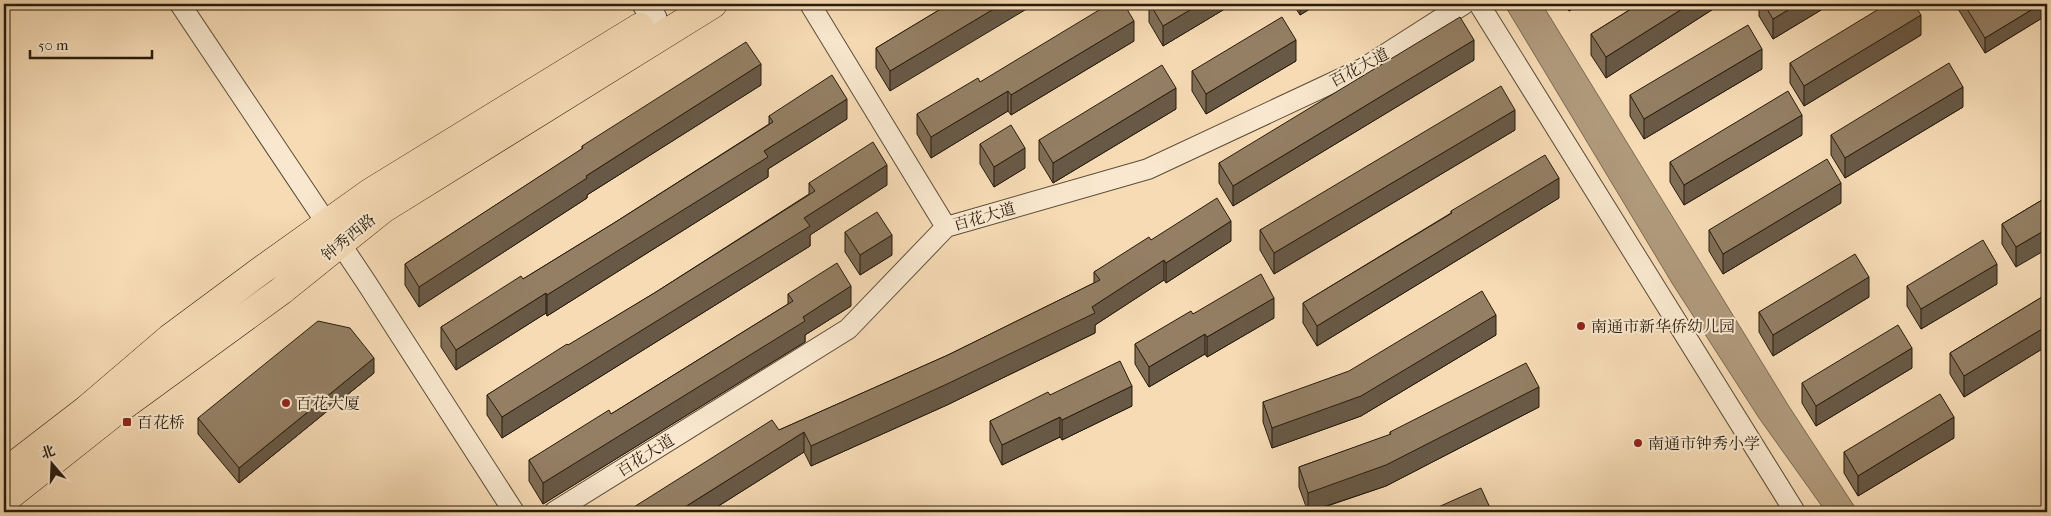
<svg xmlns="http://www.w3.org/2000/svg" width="2051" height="516" font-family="'IM FELL French Canon','Noto Serif SC',serif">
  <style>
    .water { fill: #b09a7c; stroke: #7a6850 }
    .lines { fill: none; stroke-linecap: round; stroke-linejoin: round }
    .minor-casing { stroke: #5c4c37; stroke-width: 22 }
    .tertiary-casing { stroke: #5c4c37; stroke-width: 27 }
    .primary-casing { stroke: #291c0d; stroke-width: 29 }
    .minor { stroke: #f9e8cf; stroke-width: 20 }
    .tertiary { stroke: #f9e8cf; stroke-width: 25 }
    .primary { stroke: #f6dbb5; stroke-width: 28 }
    .wall { fill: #7f6d56; stroke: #291c0d }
    .shaded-wall { fill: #685946; stroke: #291c0d }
    .building { fill: #947f64; stroke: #291c0d }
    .poi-dot { fill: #8f2418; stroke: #f9e8cf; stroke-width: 2 }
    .labels { text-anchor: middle; stroke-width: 4; stroke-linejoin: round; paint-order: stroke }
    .street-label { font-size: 16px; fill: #291c0d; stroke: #f9e8cf }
    .poi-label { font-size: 16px; fill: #291c0d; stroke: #f9e8cf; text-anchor: start }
  </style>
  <rect width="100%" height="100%" fill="#f6dbb5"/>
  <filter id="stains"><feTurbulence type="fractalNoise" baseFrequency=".004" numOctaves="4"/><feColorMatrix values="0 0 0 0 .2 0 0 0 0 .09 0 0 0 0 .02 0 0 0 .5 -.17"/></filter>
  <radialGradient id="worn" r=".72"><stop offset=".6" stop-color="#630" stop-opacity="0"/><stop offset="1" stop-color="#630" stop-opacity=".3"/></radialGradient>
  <!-- water -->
  <path class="water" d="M1504,4h38l246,401 70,107h-32l-67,-94 -87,-135z"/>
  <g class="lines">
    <!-- minor casing -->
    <g class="minor-casing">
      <path id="minor" d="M180,4l186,278 148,230
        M810,4l136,223
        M1479,4l316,508
        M554,512l294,-183 98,-102 202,-58 216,-101 100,-64"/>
    </g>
    <!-- tertiary casing -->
    <g class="tertiary-casing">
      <path id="tertiary" d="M645,4l9,14"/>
    </g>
    <!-- primary casing -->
    <g class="primary-casing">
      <path id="primary" d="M4,473l83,-64 83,-71 93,-69 108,-77 269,-165
        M4,500l111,-88 166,-121 102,-82 330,-205"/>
    </g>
    <!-- minor -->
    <use href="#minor" class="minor"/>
    <!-- tertiary -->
    <use href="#tertiary" class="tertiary"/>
    <!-- primary -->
    <use href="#primary" class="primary"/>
  </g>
  <!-- wall -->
  <path class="wall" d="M949,4l-59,87 -14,-23v-20z
    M1149,4h84l-70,42 -14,-24z
    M1293,4h25l-18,11z
    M1564,4h16l-11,7z
    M1639,4h82l-115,74 -15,-23v-21z
    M1759,4h72l-58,35 -14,-23z
    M1955,4h92v11l-62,38z
    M1921,35l-117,71 -14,-23v-20z
    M1134,41l-123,74 -3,-4 -77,47 -14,-24v-20l63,-32z
    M1474,60l-241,146 -14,-23v-20z
    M1296,61l-90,53 -14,-23v-20z
    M1762,69l-118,70 -14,-23v-21z
    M761,85l-174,110v3l-168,109 -14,-22v-21l177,-115v-3z
    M1963,107l-118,71 -14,-23v-20z
    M1176,109l-123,74 -14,-23v-20z
    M769,116l78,3 -79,50v8l-221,139 -1,-3 -90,57 -15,-23v-20l82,-48 91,-56 155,-99z
    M1515,130l-241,144 -14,-24v-20z
    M1802,135l-118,70 -14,-23v-20z
    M980,144l45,24 -31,19 -14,-23z
    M809,183l78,2 -77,50v11l-308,192 -15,-23v-20l169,-103 153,-98z
    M2047,197l-31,70 -14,-23v-20z
    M1559,198l-242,148 -14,-23v-20l148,-90v-2z
    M1841,203l-118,71 -14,-23v-21z
    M845,232l47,23 -32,20 -15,-23z
    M1151,240l80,1 -65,42 -2,-3 -69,45v8l-148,72 -136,61 -7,-14 -95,60h-83l153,-82 169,-75 146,-72v-11z
    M1997,284l-76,45 -14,-23v-20z
    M788,294l63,12 -46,29v7l-262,162 -14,-23v-21l82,-46 177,-110z
    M2047,294v52l-83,51 -14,-23v-21z
    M1869,297l-96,59 -14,-24v-20z
    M1193,314l81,4 -67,39 -2,-3 -56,33 -14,-23v-20z
    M1496,335l-135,81 -89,32 -9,-26v-20z
    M1912,368l-96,58 -14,-23v-20z
    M374,373l-135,110 -41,-49v-16z
    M1050,395l82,11 -70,34 -2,-3 -58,28 -12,-24v-20z
    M1539,407l-153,79 -76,26h-2l-9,-25v-20l91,-32v-3z
    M1954,438l-96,58 -14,-23v-21z"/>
  <!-- shaded-wall -->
  <path class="shaded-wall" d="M1002,4h33l-145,87v-20z
    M1200,4h33l-70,42v-20z
    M1300,4h18l-18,11z
    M1569,4h11l-11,7z
    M1690,4h31l-115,74v-21z
    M1798,4h33l-58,35v-20z
    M2041,4h6v11l-62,38v-15z
    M1921,15v20l-117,71v-20z
    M1134,21v20l-123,74v-20z
    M1296,40v21l-90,53v-20z
    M1474,40v20l-241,146v-20z
    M1762,49v20l-118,70v-20z
    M761,64v21l-174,110v3l-168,109v-20l167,-111z
    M1963,87v20l-118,71v-20z
    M1176,88v21l-123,74v-20z
    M1008,91v20l-77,47v-21z
    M847,99v20l-79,50v8l-221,139v-21l217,-144z
    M1515,110v20l-241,144v-21z
    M1802,115v20l-118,70v-20z
    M1025,148v20l-31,19v-20z
    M887,165v20l-77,50v11l-308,192v-21l302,-199z
    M1559,178v20l-242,148v-20z
    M1841,183v20l-118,71v-20z
    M1231,221v20l-65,42v-20z
    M2047,229v20l-31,18v-20z
    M892,235v20l-32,20v-20z
    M1164,260v20l-69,45v8l-148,72 -136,61v-20l281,-139z
    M1997,264v20l-76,45v-20z
    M1869,277v20l-96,59v-21z
    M851,286v20l-46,29v7l-262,162v-21z
    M546,293v20l-90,57v-20z
    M1274,298v20l-67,39v-20z
    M1496,315v20l-135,81 -89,32v-20z
    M2047,326v20l-83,51v-21z
    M1205,334v20l-56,33v-20z
    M1912,348v20l-96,58v-20z
    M374,358v15l-135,110v-15z
    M1132,386v20l-70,34v-20z
    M1539,387v20l-153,79 -78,26v-19z
    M1060,417v20l-58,28v-20z
    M1954,417v21l-96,58v-20z
    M804,432v20l-95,60h-32z"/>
  <!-- building -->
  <path class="building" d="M949,4h53l-112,67 -14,-23z
    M1109,4h15l10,17 -123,74 -3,-4 -77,46 -14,-23 61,-36 2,4z
    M1150,4h50l-37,22z
    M1639,4h51l-84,53 -15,-23z
    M1764,4h34l-25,15z
    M1887,4h27l7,11 -117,71 -14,-23z
    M1964,4h77l-56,34z
    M1282,17l14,23 -90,54 -14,-23z
    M1460,17l14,23 -241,146 -14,-23z
    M1748,25l14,24 -118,70 -14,-24z
    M746,42l15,22 -175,112 1,2 -168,109 -14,-23 178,-116 -1,-2z
    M1949,63l14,24 -118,71 -14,-23z
    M1162,65l14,23 -123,75 -14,-23z
    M832,75l15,24 -83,52 4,6 -221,138 -1,-2 -90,57 -15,-23 80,-51 2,3 91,-56 159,-101 -4,-6z
    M1501,86l14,24 -241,143 -14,-23z
    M1788,91l14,24 -118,70 -14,-23z
    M1011,125l14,23 -31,19 -14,-23z
    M873,142l14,23 -83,53 6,8 -308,191 -15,-22 80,-51 1,1 88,-53 159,-101 -6,-8z
    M1545,155l14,23 -242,148 -14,-23 149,-90 -1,-2z
    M1827,159l14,24 -118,71 -14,-24z
    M2047,197v32l-31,18 -14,-23z
    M1217,198l14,23 -65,42 -2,-3 -72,47 3,6 -148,71 -136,62 -7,-14 -127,80h-51l146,-92 7,10 169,-75 152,-75 -6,-8 55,-35 2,3z
    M877,212l15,23 -32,20 -15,-23z
    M1983,240l14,24 -76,45 -14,-23z
    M1855,254l14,23 -96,58 -14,-23z
    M837,263l14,23 -48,31 2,4 -262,162 -14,-23 80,-50 2,4 182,-113 -5,-7z
    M1261,274l13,24 -67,39 -2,-3 -56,33 -14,-23 56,-33 2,3z
    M1482,291l14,24 -135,81 -89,32 -9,-26 86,-31z
    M2047,294v32l-83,50 -14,-23z
    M318,321l32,7 24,30 -135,110 -41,-50z
    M1898,325l14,23 -96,58 -14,-23z
    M1120,361l12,25 -70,34 -2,-3 -58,28 -12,-24 58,-29 2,3z
    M1526,363l13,24 -153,78 -78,28 -9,-26 92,-33 -1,-2z
    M1940,394l14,23 -96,59 -14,-24z
    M1481,488l11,24h-65z"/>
  <!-- markers -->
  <g class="poi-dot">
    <circle cx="1581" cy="326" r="5"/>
    <circle cx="286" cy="403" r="5"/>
    <rect x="122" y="417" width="10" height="10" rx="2.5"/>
    <circle cx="1638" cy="443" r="5"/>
  </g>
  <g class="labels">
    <!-- street labels -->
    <g class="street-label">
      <text transform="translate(1359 67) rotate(-28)" y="6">百花大道</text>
      <text transform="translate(984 216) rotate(-16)" y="6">百花大道</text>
      <text transform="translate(348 237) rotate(-39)" y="6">钟秀西路</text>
      <text transform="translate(645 455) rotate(-32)" y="6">百花大道</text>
    </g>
    <!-- poi labels -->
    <g class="poi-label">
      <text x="1591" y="332">南通市新华侨幼儿园</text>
      <text x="296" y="409">百花大厦</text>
      <text x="137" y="428">百花桥</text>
      <text x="1648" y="449">南通市钟秀小学</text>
    </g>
  </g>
  <!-- margin -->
  <rect width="2051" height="516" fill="none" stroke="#f6dbb5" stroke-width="20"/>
  <rect x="5" y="5" width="2041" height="506" fill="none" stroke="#291c0d" stroke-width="2.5"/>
  <rect x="10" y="10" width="2031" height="496" fill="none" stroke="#291c0d"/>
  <!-- north arrow -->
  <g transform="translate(52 464) rotate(341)" stroke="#f9e8cf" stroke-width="4" paint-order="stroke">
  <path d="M0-4L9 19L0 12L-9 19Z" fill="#291c0d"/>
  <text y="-8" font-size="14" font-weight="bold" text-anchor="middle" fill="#291c0d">北</text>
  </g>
  <!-- scale -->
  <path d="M30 50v8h122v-8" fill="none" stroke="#291c0d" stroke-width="2.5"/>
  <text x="38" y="50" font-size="15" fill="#291c0d" stroke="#f9e8cf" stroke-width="4" paint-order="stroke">50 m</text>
  <rect width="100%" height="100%" filter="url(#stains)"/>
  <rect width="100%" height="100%" fill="url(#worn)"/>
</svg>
